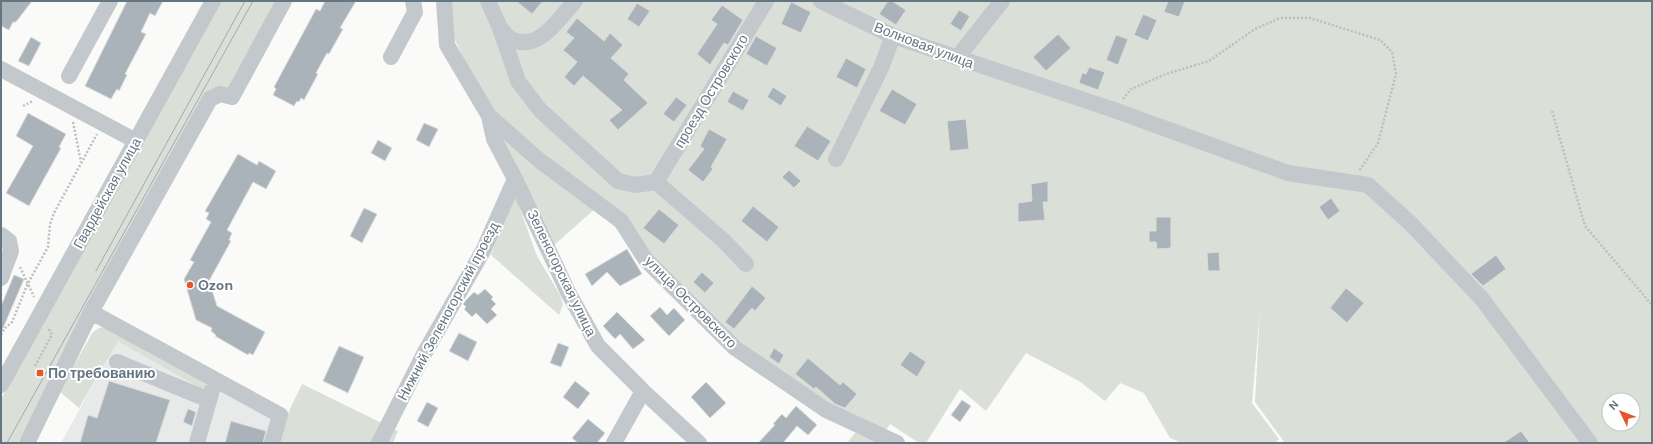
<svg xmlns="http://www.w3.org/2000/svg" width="1653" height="444" font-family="'DM Sans',sans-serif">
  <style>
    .built { fill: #e8e9e9 }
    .green { fill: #dadfd7; fill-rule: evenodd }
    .building { fill: #aab3b9; stroke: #dcdcda }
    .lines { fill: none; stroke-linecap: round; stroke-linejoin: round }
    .path { stroke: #bbbfc2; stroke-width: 2.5; stroke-dasharray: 2 2; stroke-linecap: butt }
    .minor { stroke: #c3c8cc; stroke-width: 16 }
    .tram { stroke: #a2aab0; stroke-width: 1 }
    .poi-dot { fill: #e4572e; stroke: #fff; stroke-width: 1.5 }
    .labels { text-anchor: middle; stroke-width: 4; stroke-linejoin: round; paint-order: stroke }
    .street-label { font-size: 14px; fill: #657683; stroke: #fff }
    .poi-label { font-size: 14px; font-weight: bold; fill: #657683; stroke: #fff; text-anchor: start }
  </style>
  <rect width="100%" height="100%" fill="#fafaf8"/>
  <!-- built -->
  <path class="built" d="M122,332l164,94 -6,17h-219z"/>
  <!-- green -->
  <path class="green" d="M221,1h58l-50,87 -7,1 -184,314 -20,40h-17v-44z
    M451,1h1201v442h-367l-30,-41 5,-92 -8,93 27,36 -4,4h-93l-12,-5 -26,-45 -24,-10 -15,18 -26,-20 -53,-28 -40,58 -26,-22 -34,54h-7l-29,-19 -6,9 -36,-15 -101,-66 -110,-111 -96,-84 -47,-47 -29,-49 -11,-23zM1609,400h24v24h-24z
    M503,131l94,76 -44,39 -53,-104z
    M516,198l21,58 23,39 3,9 -4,11 -68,-60 19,-53z
    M106,327l101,53v12l-89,-51 -39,67 -20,-17 34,-59 6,-4z
    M302,384l96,47 -5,12h-113l9,-32z
    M856,432l25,11h-34z"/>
  <!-- building -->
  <path class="building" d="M1,1h31l-16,21h-3l-4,8 -8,-4z
    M127,1h36l-8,15 -5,-3 -9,19 5,2 -21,40 2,1 -8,16 -2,-2 -6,10 -26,-13z
    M325,1h31l-16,27 3,1 -14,25 -2,-1 -11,20 2,1 -14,26 -3,-2 -2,4 -2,-1 -3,5 -21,-11 3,-6 -2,-2 42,-78 4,2z
    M516,1h27l-11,13z
    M888,1h4l14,9 -10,15 -17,-11z
    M1168,1h17l-6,16 -15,-5z
    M791,2l20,10 -10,21 -20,-9z
    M637,3l13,8 -11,16 -12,-8z
    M722,5l21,15 -15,25 -4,-2 -14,22 -13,-11 20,-30 -6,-4z
    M959,10l11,6 -9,15 -11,-7z
    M1143,14l14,6 -9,21 -14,-6z
    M577,18l27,23 6,-8 13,12 -12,13 18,16 -5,6 24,23 -30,27 -9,-10 13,-10 -39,-34 -9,10 -10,-9 13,-15 -14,-12 11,-12 -8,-6z
    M1058,34l13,14 -25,23 -13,-14z
    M1116,35l12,4 -10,26 -12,-5z
    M756,36l21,12 -10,18 -21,-12z
    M31,37l10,6 -12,23 -11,-5z
    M846,58l20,11 -9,19 -21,-11z
    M1089,67l16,5 -7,18 -19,-7 3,-10 4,1z
    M773,87l14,9 -6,10 -14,-9z
    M892,89l25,15 -12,21 -26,-14z
    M733,91l16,9 -6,11 -16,-9z
    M676,97l11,8 -13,17 -11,-8z
    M28,113l38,21 -7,13 2,1 -32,58 -23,-13 27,-47 -17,-10z
    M966,119l3,30 -19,2 -3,-30z
    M424,123l14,6 -9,18 -13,-7z
    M807,126l24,15 -13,20 -24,-15z
    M709,129l18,10 -16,28 2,2 -10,13 -15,-12 16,-21 -4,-3z
    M378,140l14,8 -7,13 -14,-8z
    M238,154l19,11 2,-4 17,10 -10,18 -13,-7 -26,48 5,3 -3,7 2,1 -22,40 8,25 48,26 -12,23 -4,-2 -1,2 -33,-19 1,-1 -5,-4 1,-3 -16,-8 -12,-41 10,-17 -4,-2 21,-38 -5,-3 3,-6 -4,-2z
    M789,170l12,11 -7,7 -12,-11z
    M1048,181v21h-5l2,18 -27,2v-19l14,-2 -1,-17z
    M1331,198l9,13 -12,9 -9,-13z
    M753,206l26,21 -12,15 -26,-21z
    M364,208l13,6 -15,29 -12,-7z
    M659,209l20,16 -15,19 -21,-16z
    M1156,217h15v31l-14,1 -1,-7h-7v-11h7z
    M627,249l15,25 -22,12 -13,-14 -15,14 -7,-12z
    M1219,252l1,19h-12l-1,-18z
    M1496,255l10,14 -23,17 -12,-12z
    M702,272l12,11 -9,10 -12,-11z
    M14,275l10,4 -23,54v-27z
    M752,286l14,12 -11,13 -3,-3 -18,21 -9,-7z
    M1346,288l18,15 -17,20 -17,-15z
    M485,289l8,8 -2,2 5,5 -5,5 6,6 -10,9 -11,-11 -4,4 -8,-8 2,-2 -3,-3 3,-4 8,-8 4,3z
    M660,307l7,8 7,-7 11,12 -16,16 -19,-20z
    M617,312l28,28 -12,9 -13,-15 -5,5 -12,-13z
    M459,333l18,9 -9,19 -19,-10z
    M558,343l11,4 -8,20 -11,-4z
    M339,346l25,11 -16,36 -25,-12z
    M774,348l10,7 -5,9 -10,-7z
    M910,351l16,11 -9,15 -17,-12z
    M808,358l32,27 3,-3 14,12 -12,14 -10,-4 -19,-17 -2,2 -19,-15z
    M109,381l61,19 -14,43h-76l8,-28 9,3z
    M575,381l15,12 -12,16 -15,-12z
    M706,382l20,21 -16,15 -19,-21z
    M962,400l9,6 -11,16 -9,-7z
    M427,402l11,6 -10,19 -11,-6z
    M796,406l21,19 -9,10 -11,-9 -14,17h-25l17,-18 -2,-1 9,-10 4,4z
    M188,409l8,3 -4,14 -9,-4z
    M588,419l17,14 -8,10h-19l-6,-5z
    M231,421l35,10 -3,12h-38z
    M1521,431l9,12h-27z"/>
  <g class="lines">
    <!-- path -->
    <path class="path" d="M1123,99l8,-10 35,-15 43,-13 46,-32 25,-11h30l70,22 12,12 4,22 -18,69 -19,28
      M23,106l10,-5
      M1552,111l33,115 67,79
      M73,122l8,40
      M20,267l14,30
      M1,335l3,-6 8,-7 16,-39 20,-36 2,-23 4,-11 43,-79
      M35,366l17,-31 -4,-8"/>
    <!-- minor -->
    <path class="minor" d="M444,1l3,44 42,71 50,44 82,61 25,39 89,88 91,62 71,33
      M488,1l12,27 18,53 22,29 78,71 17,4 21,-3
      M821,1l72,35 221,74 174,63 80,12 43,39 71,75 108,144
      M500,28c3,3 7,9 11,11 28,14 48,-21 64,-38
      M391,57l24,-45 -2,-11
      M957,58l45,-57
      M1,69l135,72
      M69,76l41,-75
      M489,116l5,23 21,40 54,115 29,52 45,45 56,52
      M836,159l45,-91 12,-32
      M656,182l110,-181
      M656,182l68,59 22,23
      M1,235l8,6 2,10 -10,27
      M91,312l189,103 -8,28
      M117,362l92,38
      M1,385l212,-384
      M27,443l64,-131 119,-213 10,-5 12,3 52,-96
      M197,443l15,-53
      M379,443l46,-91 58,-101 32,-72
      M614,443l29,-52"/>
    <!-- tram -->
    <path class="tram" d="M96,271l149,-270
      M7,443l246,-442"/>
  </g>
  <!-- markers -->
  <g class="poi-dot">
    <circle cx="190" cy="285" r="4"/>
    <rect x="36" y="369" width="8" height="8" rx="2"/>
  </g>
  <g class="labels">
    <!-- street labels -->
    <g class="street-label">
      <text transform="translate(924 45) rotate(21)" y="5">Волновая улица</text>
      <text transform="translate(711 91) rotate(-59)" y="5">проезд Островского</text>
      <text transform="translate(107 193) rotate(-61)" y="5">Гвардейская улица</text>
      <text transform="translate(562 273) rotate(64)" y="5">Зеленогорская улица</text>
      <text transform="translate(691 302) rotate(45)" y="5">улица Островского</text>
      <text transform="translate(448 311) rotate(-62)" y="5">Нижний Зеленогорский проезд</text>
    </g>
    <!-- poi labels -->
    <g class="poi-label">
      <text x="198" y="290">Ozon</text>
      <text x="48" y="378">По требованию</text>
    </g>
  </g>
  <!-- border -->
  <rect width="1653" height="444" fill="none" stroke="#657683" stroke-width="4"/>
  <!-- north arrow -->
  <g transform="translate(1621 412) rotate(313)"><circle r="19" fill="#ffffff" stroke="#c1c8cd"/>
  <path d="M0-3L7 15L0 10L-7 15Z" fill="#e4572e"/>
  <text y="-6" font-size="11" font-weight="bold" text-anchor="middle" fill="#657683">N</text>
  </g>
</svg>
